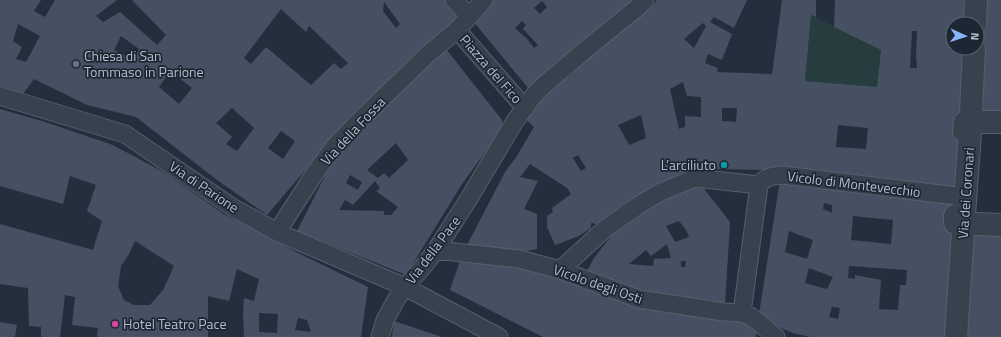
<svg xmlns="http://www.w3.org/2000/svg" width="1001" height="337" font-family="'Titillium Web',sans-serif">
  <style>
    .green { fill: #263c3f }
    .building { fill: #455162; fill-rule: evenodd }
    .lines { fill: none; stroke-linecap: round; stroke-linejoin: round }
    .lane-casing { stroke: #565f6c; stroke-width: 19 }
    .street-casing { stroke: #565f6c; stroke-width: 24 }
    .lane { stroke: #38414e; stroke-width: 17 }
    .street { stroke: #38414e; stroke-width: 22 }
    .worship-dot { fill: #6b7280; stroke: #1d2633; stroke-width: 1.5 }
    .culture-dot { fill: #0f9aa8; stroke: #1d2633; stroke-width: 1.5 }
    .hotel-dot { fill: #d1479c; stroke: #1d2633; stroke-width: 1.5 }
    .labels { text-anchor: middle; stroke-width: 3.5; stroke-linejoin: round; paint-order: stroke }
    .poi-label { font-size: 14px; fill: #b4bcc9; stroke: #1d2633; text-anchor: start }
    .street-label { font-size: 14px; fill: #b4bcc9; stroke: #1d2633 }
  </style>
  <rect width="100%" height="100%" fill="#242f3e"/>
  <!-- green -->
  <path class="green" d="M811,15l70,35 -4,37 -72,-6z"/>
  <!-- building -->
  <path class="building" d="M0,0h41l-7,11 11,6 10,-17h62l-21,16 7,6 17,-10 37,33 9,-10 -34,-35h314l14,17 -135,130 -58,68 -50,-35 -81,-63 -49,-12 -53,-26 -11,15 -23,-8zM384,2l16,22 -4,4 -13,-17zM281,9l25,23 3,-6 39,37 -7,6 -7,-6 -23,22 -45,-38 -15,17 -7,-6zM18,24l22,12 -14,26 -10,-3 6,-12 -9,-6zM121,36l18,13 -5,11 -20,-10zM170,71l22,17 -13,16 -20,-17zM232,108l22,20 -17,23 -11,-7 6,-7 -16,-14zM281,131l14,10 -12,18 -15,-11z
    M493,0h140l-54,43 -51,45 -55,-67zM542,1l5,6 -7,7 -6,-6zM522,21l4,4 -3,4 15,16 -4,3 -7,-9 -12,-11z
    M657,0h90l-13,28 -20,-11 -4,5 22,12 -10,26 -14,-6 -3,9 13,5 -1,4 55,2 10,-74h34v17l-5,-2 -6,66 72,6 4,-37 -47,-23 1,-27h134l-1,24h-15v24h14l-7,141 -168,-19 -85,-1 -19,1 -60,31 -31,23 -6,-1v5l-12,8 -24,9 -8,-18v-11l6,-4 -1,-4 19,-14 -4,-6 -37,-24 -10,13 18,4 -14,28 13,5v35l-29,5 -43,-5 40,-77 12,-16 17,-29 -11,-10 42,-43 4,3 27,-27 57,-45zM703,23l3,3 -12,22 -10,-9zM912,31h5l-1,25 1,12h-7zM683,82l4,14 14,1v20l-16,-1v11l-6,2 -9,-40zM722,108h15l-1,14 -14,-1zM641,115l5,23 -17,7 -11,-20zM838,125l30,3 -2,21 -30,-2zM578,155l8,13 -5,3 -8,-13z
    M983,0h18v122h-22z
    M446,49l56,71 1,8 -41,56 -56,91 -109,-44 32,-63 12,-17 33,-31 -2,-4zM396,143l12,17 -19,18 -5,-5 -6,5 -11,-8zM350,175l12,7 -4,8 -12,-7zM375,181l5,7 -4,3 22,16 -7,8h-7v-4l-45,-1 6,-10 8,5z
    M0,109l45,13 65,22 18,9 37,20 60,42 30,14 39,22 74,36 -7,50h-117l-1,-25 1,-14 10,3 5,-22 -22,-10 -8,32 -21,-5v41h-111l1,-9 -26,-3 3,-28 -10,-2 -5,42h-19v-10l-12,-1 -1,-38 -28,-4v-60l93,26 9,-29 -15,-10 9,-26 -26,-9 -7,28 -63,-18zM135,241l39,25 -11,24 -13,15h-16l-10,-5 -6,-14 3,-20 8,-12zM259,313l19,1 -1,19 -18,-1zM298,318l9,2 4,12 -16,-2z
    M780,180l56,10 75,9 45,3 -9,135h-137l-17,-4 -31,-13 -3,-6zM824,203l8,2v8l-9,-4zM853,216l40,4 -2,24 -40,-4zM789,231l24,9 -6,19 -22,-7zM849,266l58,4 -1,15h-6l-2,25 -19,-1 2,-29 -26,-5v4l-7,-1zM809,268l24,9 -6,12 -22,-6zM832,307l8,1 -2,11 -9,-2z
    M701,185l29,37 -5,82 -95,-14 -40,-15 -2,-6 6,-11 19,-24 42,-32zM679,221l7,9 3,7 -14,5 -9,-16zM667,244l4,14 -17,1 -1,7 -24,-2 17,-14 5,6zM681,261h5l-1,6h-4z
    M973,224l28,1v112h-36z
    M461,258l47,6 216,55 33,6 -1,12h-213l-93,-47z
    M394,321l48,16h-50z
    M0,322l17,3 -2,12h-15z"/>
  <g class="lines">
    <!-- lane casing -->
    <g class="lane-casing">
      <path id="lane" d="M454,0l15,16
        M457,30l68,78
        M0,96l125,38 107,73 45,25 128,55 94,50
        M277,232l40,-62 17,-23 21,-22 73,-71 29,-24 27,-30
        M436,250l84,9 40,11 79,29 85,13 18,1 8,3 7,5 19,16
        M560,270l46,-42 36,-25 19,-11 34,-14 64,7c6,-8 13,-9 23,-10l183,22
        M742,313l17,-128
        M380,337l5,-17 12,-22 8,-11 17,-19 14,-18 32,-50 47,-79 19,-26 9,-9 42,-36 52,-42 8,-8"/>
    </g>
    <!-- street casing -->
    <g class="street-casing">
      <path id="street" d="M975,24l1,-24
        M964,131l1,-9h36
        M955,216v7l46,2
        M956,337l8,-122 6,-82 4,-85"/>
    </g>
    <!-- lane -->
    <use href="#lane" class="lane"/>
    <!-- street -->
    <use href="#street" class="street"/>
  </g>
  <!-- markers -->
  <circle class="worship-dot" cx="76" cy="64" r="4"/>
  <circle class="culture-dot" cx="724" cy="165" r="4"/>
  <circle class="hotel-dot" cx="115" cy="324" r="4"/>
  <g class="labels">
    <!-- poi labels -->
    <g class="poi-label">
      <text x="84" y="61">Chiesa di San<tspan x="84" dy="16">Tommaso in Parione</tspan></text>
      <text x="716" y="170" text-anchor="end">L’arciliuto</text>
      <text x="123" y="329">Hotel Teatro Pace</text>
    </g>
    <!-- street labels -->
    <g class="street-label">
      <text transform="translate(491 69) rotate(49)" y="5">Piazza del Fico</text>
      <text transform="translate(353 131) rotate(-47)" y="5">Via della Fossa</text>
      <text transform="translate(854 184) rotate(7)" y="5">Vicolo di Montevecchio</text>
      <text transform="translate(204 187) rotate(34)" y="5">Via di Parione</text>
      <text transform="translate(966 193) rotate(-86)" y="5">Via dei Coronari</text>
      <text transform="translate(433 250) rotate(-53)" y="5">Via della Pace</text>
      <text transform="translate(598 284) rotate(19)" y="5">Vicolo degli Osti</text>
    </g>
  </g>
  <!-- north arrow -->
  <g transform="translate(965 36) rotate(93)"><circle r="19" fill="#1d2633" stroke="#59626f"/>
  <path d="M0-3L7 15L0 10L-7 15Z" fill="#8ab4f8"/>
  <text y="-6" font-size="11" font-weight="bold" text-anchor="middle" fill="#b4bcc9">N</text>
  </g>
</svg>
